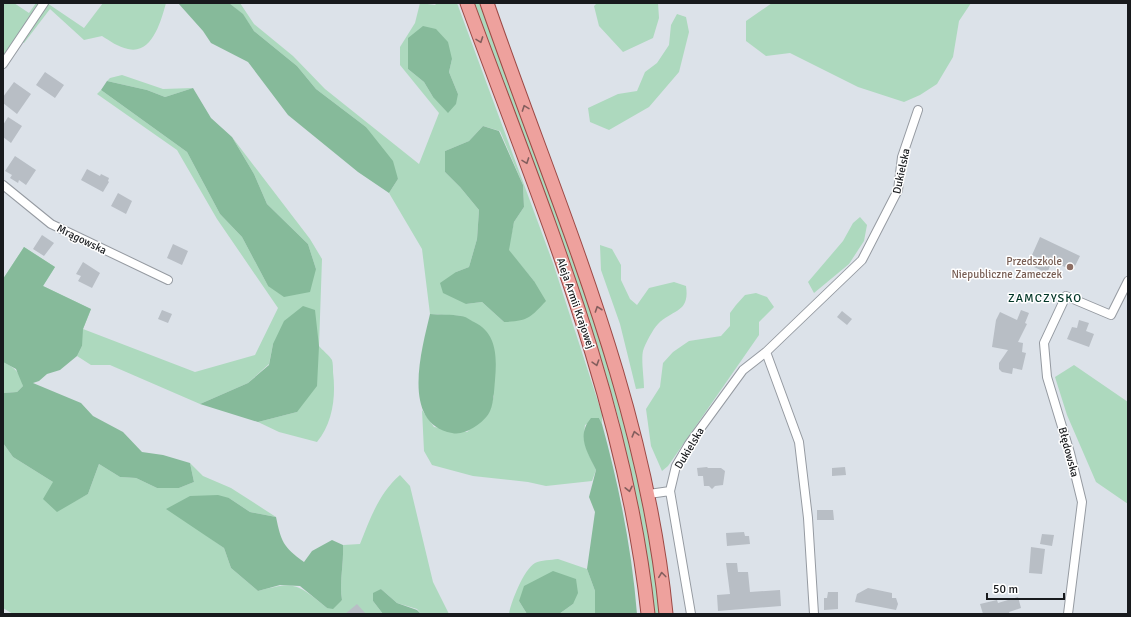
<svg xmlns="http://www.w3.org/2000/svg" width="1131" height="617" font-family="Signika,sans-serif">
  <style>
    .green { fill: #add9be; fill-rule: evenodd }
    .forest { fill: #86ba9a }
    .building { fill: #b8bec5 }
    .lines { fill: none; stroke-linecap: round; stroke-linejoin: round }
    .minor-casing { stroke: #959aa1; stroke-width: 10 }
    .primary-casing { stroke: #9c4945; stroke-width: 15 }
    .minor { stroke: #fff; stroke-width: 8 }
    .primary { stroke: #eea19d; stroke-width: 13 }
    .oneway { stroke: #835e5d }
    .education-dot { fill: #8d6e63; stroke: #fff; stroke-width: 1.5 }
    .labels { text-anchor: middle; stroke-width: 3; stroke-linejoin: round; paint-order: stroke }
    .street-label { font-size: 11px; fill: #181a1d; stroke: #fff }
    .education-label { font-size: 11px; fill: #785e54; stroke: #fff; text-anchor: end }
    .neighbourhood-label { font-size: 12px; letter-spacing: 1px; fill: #003526; stroke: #fff }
  </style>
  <rect width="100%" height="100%" fill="#dce2e9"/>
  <!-- green -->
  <path class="green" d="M3,3h11l15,10 7,-10h11l37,25 19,-25h63c-5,18 -14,52 -38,46 -10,-2 -18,-8 -26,-13l-18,4 -34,-31 -26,34 -5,-3 -16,24z
    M229,3h11l14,21 39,32 32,33 94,75 20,-51 -39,-48v-18l15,-24 5,-20 15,2 2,-2h20l96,260 49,151v10l-3,-6 -14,7c-3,19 3,28 11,45l-4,11 -46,5 -18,-4 -55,-6 -41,-11 -8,-14 -2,-41 12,17 33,5 21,-17 6,-19 -32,-80 -32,-2 -8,-65 -33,-56 9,-14 -32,-52 -50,-38 -19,-23 -43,-35 -11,-16zM452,59l-3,13 9,22 -25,3 -9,-15 -16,-13zM483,126l17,5 23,54 1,22 -10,15 -6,28 26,31 -30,41 -22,-20 -16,2 -10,-32 13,-5 8,-28 2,-29 -19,-23 -15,-15v-21l24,-10z
    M473,3h8l96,263 23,69 39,142 10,54 11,83h-6l-16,-106 -19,-87 -16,-56 -22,-69z
    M597,3h61l1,15 -6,20 -30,14 -24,-26 -5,-20z
    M772,3h199l-12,18 -6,36 -16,27 -17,11 -16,7 -46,-15 -68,-34 -24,3 -20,-15v-20z
    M677,14l9,3 3,15 -10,40 -30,35 -40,23 -19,-8 -2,-14 30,-14 19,-3 8,-19 12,-9 12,-18 2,-20z
    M122,75l41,14 30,-1 -28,9 -18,-7 -40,-9 3,-3z
    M101,90l86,62 33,62 22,23 26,49 48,-17 -8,-25 -41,-40 -13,-30 -22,-37 78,102 12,20 -3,87c3,4 10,9 13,14 1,3 1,9 1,12 3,24 0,51 -16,70l-38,-10 -21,-10 39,-10 -24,-68 -4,20 -21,19 -48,21 -90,-39h-19l-14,-9 5,-10 -79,-67 21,-32 31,20 -12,19 48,23 -8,20 112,43 60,-17 23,-47 -61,-89 -40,-69 -80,-56z
    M860,217l7,8 -3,16 -15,23 -35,29 -6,-11 35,-41 10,-18z
    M600,245l12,4 9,16v15l9,19 7,6 12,-17 25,-6 12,4c4,27 -13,23 -28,38 -5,5 -13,20 -15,27 -2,9 1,27 1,37l-8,1 -16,-65 -19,-54z
    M756,293l11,4 7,10 -15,15v13l-91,131 -6,5 -11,-25 -5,-37 14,-22 3,-24 10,-11 16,-11 32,-5 9,-10v-13l6,-8 9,-10z
    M3,362c11,5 18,11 20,24l-6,6 -14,1z
    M1074,365l54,37v102l-32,-22 -29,-67 -12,-38z
    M3,443l10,14 40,25 22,19 13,-7 11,-30 21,13 16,1 21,10h22l15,-6 -4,-19 13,13 28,12 45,29 -26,-5 -21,-14 -33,30 28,20 7,20 27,23c38,-10 39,-7 69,17l15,-8c-3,-18 2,-36 1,-55l17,-1c10,-25 19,-51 40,-69l10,11 23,96 16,32h-28l-4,-5 -20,-6 -16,-14 -8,12 10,13h-370l-10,-6z
    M558,559l29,10 8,22v23h-36l14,-10 -54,-3 8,13h-18c2,-12 15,-45 26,-51 6,-3 16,-3 23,-4z"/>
  <!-- forest -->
  <path class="forest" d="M178,3h51l14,11 11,17 43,35 19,23 50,38 27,34 5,18 -9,14 -31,-21 -70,-57 -40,-53 -37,-19 -8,-12z
    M423,26l13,3 12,13 4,17 -3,13 9,22 -2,10 -8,9 -15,-16 -9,-15 -16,-13v-31z
    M107,81l40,9 18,7 28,-9 18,30 21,19 22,37 13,30 41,40 8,25 -6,23 -26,5 -16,-11 -26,-49 -22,-23 -33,-62 -86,-62z
    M483,126l16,5 24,54 1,22 -10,15 -5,28 25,31 12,20c-16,17 -18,20 -42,21l-22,-20 -16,2 -23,-11 -3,-10 16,-11 13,-5 8,-28 2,-29 -19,-23 -15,-15v-21l24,-10z
    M24,247l31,20 -12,19 48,23 -8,20 -1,17 -5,10 -17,14 -13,4 -8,7 -6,2 48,20 12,13 30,16 19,20 21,3 27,8 4,19 -15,6h-22l-21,-10 -16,-1 -21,-13 -11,30 -31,18 -14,-13 10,-17 -40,-25 -10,-14v-50l14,-1 6,-6 -7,-17 -13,-7v-83z
    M303,306l12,4 4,36 -2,40 -20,26 -39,10 -58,-18 48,-21 21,-18 4,-21 11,-23z
    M430,314c10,1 21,0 31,2 4,0 9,4 13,6 23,11 23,35 21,58 -1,10 -1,26 -7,35 -8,10 -24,21 -36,18 -52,-10 -30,-84 -22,-119z
    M591,418h8l3,6c17,62 30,126 35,190h-42v-23l-8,-22 8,-57 -6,-15 7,-27c-9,-19 -20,-34 -5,-52z
    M218,495l11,3 21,14 26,5c5,24 7,30 28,45l8,-11 20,-11 11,5c1,19 -4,37 -1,55l-9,9 -6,-1 -27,-22 -20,-1 -22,6 -27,-23 -7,-20 -58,-39 24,-13z
    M553,571l23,8 2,14 -5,11 -14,10h-32l-8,-13 5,-15z
    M381,589l16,14 20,7 4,4h-38l-10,-13v-8z"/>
  <!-- building -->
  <path class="building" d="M45,72l19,13 -9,13 -19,-13z
    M14,82l17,12 -14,20 -14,-11v-6z
    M8,117l14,9 -11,17 -8,-6v-12z
    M15,156l21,14 -10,15 -7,-5 -1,3 -8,-5 2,-3 -7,-4z
    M87,169l13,7 1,-2 8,4 -1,3 1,1 -6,10 -22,-12z
    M118,193l14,8 -6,13 -15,-8z
    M42,235l12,8 -10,13 -11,-7z
    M1040,237l40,19 -7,14 -21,-8 -5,11 -13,-6 4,-9 -6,-3z
    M173,244l15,7 -6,14 -15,-7z
    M83,262l17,11 -8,15 -14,-7 3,-5 -5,-2z
    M162,310l10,4 -4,9 -10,-4z
    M1021,310l8,3 -4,10 2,1 -9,18 5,1 -1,9 4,1 -4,17 -9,-2 -1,6 -10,-2 -3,-3v-6l9,-13 -16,-3 4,-27 4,-8 17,8z
    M842,311l10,8 -5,6 -10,-8z
    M1079,320l10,3 -3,8 8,3 -5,13 -22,-8 5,-12 5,1z
    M707,467l1,1h13l4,3 -2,14 -8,1 -3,3 -3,-3h-5l-1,-10h-5l-1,-8z
    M845,467l1,8 -14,1v-8z
    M817,510h16l1,10h-17z
    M744,532l1,4h4l1,8 -23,2 -1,-13z
    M1042,534l12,1 -2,11 -12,-2z
    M1031,547l14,2 -3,25 -13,-1z
    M726,563h11l1,9h10l2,20 30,-2 1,16 -63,5 -1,-16 13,-1z
    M868,588l24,5v5h4l2,6 -2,6 -41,-8 2,-8z
    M828,592h10v17l-14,1v-12h3z
    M1018,597l3,11 -12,4 1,2h-27l-3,-10 17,-4 1,3z
    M357,604l9,10h-21z"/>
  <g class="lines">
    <!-- minor casing -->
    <g class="minor-casing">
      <path id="minor" d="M3,64l41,-61
        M3,185l48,39 117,56
        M766,352l33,90 9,76 6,96
        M649,494l21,-3
        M691,614l-21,-123 6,-25 13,-22 54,-74 23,-18 96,-92 36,-70 4,-33 16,-47
        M1068,614l14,-112 -12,-49 -23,-76 -3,-34 22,-47 45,19 17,-34"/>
    </g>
    <!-- primary casing -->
    <g class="primary-casing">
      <path id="primary" d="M467,3c73,200 158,397 181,611
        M487,3c70,203 158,394 179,611"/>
    </g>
    <!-- minor -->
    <use href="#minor" class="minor"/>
    <!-- primary -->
    <use href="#primary" class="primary"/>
  </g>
  <!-- one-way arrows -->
  <defs><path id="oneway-chevron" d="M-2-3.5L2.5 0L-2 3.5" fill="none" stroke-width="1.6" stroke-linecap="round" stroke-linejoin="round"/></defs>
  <g class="oneway">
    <use href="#oneway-chevron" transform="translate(480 40) rotate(70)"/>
    <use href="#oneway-chevron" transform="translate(525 108) rotate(-110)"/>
    <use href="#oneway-chevron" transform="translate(526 161) rotate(70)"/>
    <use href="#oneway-chevron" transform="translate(598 309) rotate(-109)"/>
    <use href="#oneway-chevron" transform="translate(596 363) rotate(73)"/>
    <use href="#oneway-chevron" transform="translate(635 434) rotate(-105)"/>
    <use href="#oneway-chevron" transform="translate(629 489) rotate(78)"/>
    <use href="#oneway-chevron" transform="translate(662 575) rotate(-97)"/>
  </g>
  <!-- markers -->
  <circle class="education-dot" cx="1070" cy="267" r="4"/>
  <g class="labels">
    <!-- street labels -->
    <g class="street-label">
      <text transform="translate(901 171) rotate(-78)" y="4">Dukielska</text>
      <text transform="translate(82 239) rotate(26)" y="4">Mrągowska</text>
      <text transform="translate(576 303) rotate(71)" y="4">Aleja Armii Krajowej</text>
      <text transform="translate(689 448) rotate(-59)" y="4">Dukielska</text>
      <text transform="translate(1069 452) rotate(75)" y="4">Błędowska</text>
    </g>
    <!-- education labels -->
    <g class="education-label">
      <text x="1062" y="265">Przedszkole<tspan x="1062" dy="13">Niepubliczne Zameczek</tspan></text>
    </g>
    <!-- neighbourhood labels -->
    <g class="neighbourhood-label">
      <text x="1045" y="302">ZAMCZYSKO</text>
    </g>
  </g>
  <!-- border -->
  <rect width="1131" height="617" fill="none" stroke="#181a1d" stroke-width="8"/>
  <!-- scale -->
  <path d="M987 593v6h77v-6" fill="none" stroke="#181a1d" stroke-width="2"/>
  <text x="993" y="593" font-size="12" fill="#181a1d" stroke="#ffffff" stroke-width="3" paint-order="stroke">50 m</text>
</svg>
